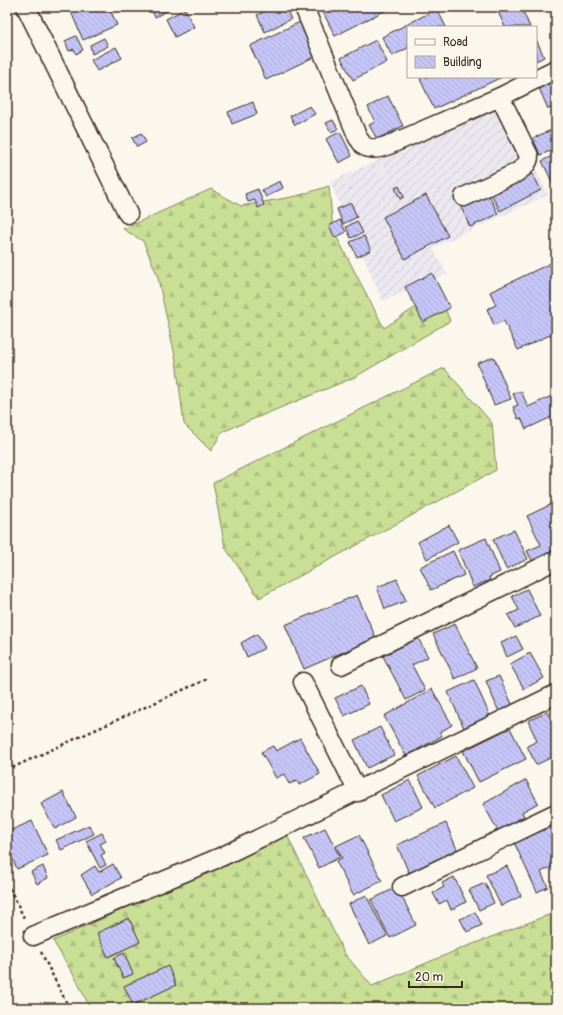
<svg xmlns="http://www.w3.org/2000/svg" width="563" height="1015" font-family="Pangolin,sans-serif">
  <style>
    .industrial { fill: url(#industrial-furrows) }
    .forest { fill: url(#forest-firs); stroke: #82845a }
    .building { fill: url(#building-back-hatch); stroke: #3b2a1e }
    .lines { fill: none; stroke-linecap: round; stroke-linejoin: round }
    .minor-casing { stroke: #3b2a1e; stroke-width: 21 }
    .path { stroke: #3b2a1e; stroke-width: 2.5; stroke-dasharray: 3 3; stroke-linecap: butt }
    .minor { stroke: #fbf7ec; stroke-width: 18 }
  </style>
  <defs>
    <pattern id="industrial-furrows" width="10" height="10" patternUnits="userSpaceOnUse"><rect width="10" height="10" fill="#ebe8f0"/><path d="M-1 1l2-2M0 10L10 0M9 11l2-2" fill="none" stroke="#cac7cd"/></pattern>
    <pattern id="forest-firs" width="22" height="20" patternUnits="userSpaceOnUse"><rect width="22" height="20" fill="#c8df95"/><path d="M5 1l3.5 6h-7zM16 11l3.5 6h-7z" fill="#adc080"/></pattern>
    <pattern id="building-back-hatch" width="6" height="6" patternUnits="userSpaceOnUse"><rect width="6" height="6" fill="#c5c6f8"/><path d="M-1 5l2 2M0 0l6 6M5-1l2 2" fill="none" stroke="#aaaad4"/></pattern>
  </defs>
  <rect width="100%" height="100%" fill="#fbf7ec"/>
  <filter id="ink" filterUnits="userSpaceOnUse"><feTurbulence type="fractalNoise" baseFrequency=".025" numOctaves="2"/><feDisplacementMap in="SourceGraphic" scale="8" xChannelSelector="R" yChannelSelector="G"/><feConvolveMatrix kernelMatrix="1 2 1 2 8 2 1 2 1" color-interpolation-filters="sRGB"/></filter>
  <g filter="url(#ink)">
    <!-- industrial -->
    <path class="industrial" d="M504,103l44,92 -116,53 15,26 -64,27 -53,-119z"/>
    <!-- forest -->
    <path class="forest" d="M329,186l4,44 51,98 55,-36 11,29 -95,56 -133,55 -11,19 -27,-27 -8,-64 -19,-86 -14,-33 -20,-12 88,-40 30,17 56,-10z
      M444,368l48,55 4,47 -237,128 -34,-51 -12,-64z
      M287,835l57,118 28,33 83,-35 101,-39v96h-466l-14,-29 -23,-38z"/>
    <!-- building -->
    <path class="building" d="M69,7h40l8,18 -34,15z
      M150,7h25l-20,10z
      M274,7h11l6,12 -26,13 -8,-17z
      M323,7h64l1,2 -53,27 -14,-28z
      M508,7h13l9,20h-25l-7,-15z
      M541,7h12l-9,5z
      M185,9l9,18 -19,10 -9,-18z
      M437,9l9,18h-38v21l-16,8 -10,-19z
      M300,22l16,34 -50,24 -16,-34z
      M76,36l7,14 -7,4 -2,-5 -5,2 -4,-10z
      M104,38l4,8 -16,8 -2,-9z
      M536,39l8,18 -8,4z
      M376,40l11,22 -34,18 -12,-22z
      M116,47l6,11 -25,13 -6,-11z
      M423,77h79l-68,32 -14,-30z
      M556,81v25l-8,3 -9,-21z
      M388,96l15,30 -26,13 -8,-14 6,-3 -7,-15z
      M253,102l4,12 -25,10 -4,-12z
      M310,106l5,8 -20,11 -5,-9z
      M333,120l5,9 -7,3 -5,-9z
      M556,128v21l-16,6 -7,-17z
      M340,132l12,24 -13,7 -13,-24z
      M141,133l5,9 -9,5 -5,-9z
      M556,154v32h-2l-12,-25z
      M530,169l11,21 -41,21 -11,-22z
      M280,181l3,7 -17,9 -4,-7z
      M399,186l5,11 -4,2 -5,-11z
      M258,189l6,16 -6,3 -3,-8 -7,2 -3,-8z
      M488,193l10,21 -28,13 -10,-22z
      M426,195l22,41 -43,23 -22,-42z
      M351,203l6,14 -14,7 -6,-15z
      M340,220l6,12 -11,6 -6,-12z
      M357,221l6,12 -12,5 -5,-11z
      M364,236l7,14 -14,7 -7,-15z
      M553,262l3,6v65v-1l-38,18 -14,-29 -10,4 -7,-16 9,-4 -6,-13z
      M432,273l18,35 -27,14 -18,-35z
      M494,357l17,42 -17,6 -17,-42z
      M521,391l7,16 28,-13v21l-30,14 -5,-11 -3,1 -5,-12 5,-2 -5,-11z
      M554,503l2,3v49l-21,11 -8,-15 14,-6 -14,-29z
      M449,525l9,17 -31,17 -9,-17z
      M514,530l14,29 -22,10 -13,-30z
      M486,538l14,34 -11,5 1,3 -17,7 -15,-37z
      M453,551l11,24 -33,15 -11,-23z
      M397,579l9,22 -21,8 -8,-22z
      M527,589l13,27 -25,12 -7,-13 11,-5 -7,-14z
      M357,595l19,43 -72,31 -19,-44z
      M455,624l22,44 -22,11 -22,-45z
      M257,634l8,14 -18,9 -6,-14z
      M516,636l7,13 -16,8 -6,-14z
      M418,638l10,19 -16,8 13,25 -19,10 -23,-44z
      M530,653l14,25 -20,11 -14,-25z
      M499,676l14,30 -14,6 -13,-31z
      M474,680l16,36 -26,12 -16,-36z
      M361,686l8,18 -25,12 -9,-18z
      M432,689l20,36 -12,7 2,4 -36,20 -22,-40z
      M547,712l9,18v25l-20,10 -9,-19 10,-5 -9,-20z
      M380,727l14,28 -27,13 -13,-28z
      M510,728l16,31 -47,23 -16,-31z
      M300,738l20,36 -21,11 -2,-4 -8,3 -5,-10 -8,4 -15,-26 12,-6 3,5z
      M456,756l17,32 -38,20 -17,-32z
      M410,780l13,27 -29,14 -13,-26z
      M526,780l12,23 -16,9 2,4 -26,15 -15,-27z
      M63,792l13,25 -21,12 -14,-25z
      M32,821l16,34 -31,14 -10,-23v-14z
      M551,822l5,12v31l-15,7 7,15 -11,5 -24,-52z
      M446,823l12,29 -49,21 -12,-28z
      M89,825l5,9 -33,16 -5,-10z
      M325,828l15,29 -21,11 -15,-30z
      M102,833l4,8 -6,3 5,9 -4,2 5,10 -6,3 -14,-27z
      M359,835l23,46 -29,14 -17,-34 6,-3 -6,-12z
      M113,864l8,14 -29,16 -11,-19 14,-9 4,6z
      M43,866l5,12 -11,6 -6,-12z
      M507,866l14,30 -20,10 -15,-31z
      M454,877l12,25 -15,8 -4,-10 -8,4 -6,-11 11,-6 -2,-4z
      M485,883l9,20 -15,7 -10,-20z
      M397,887l19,38 -26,13 -19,-38z
      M366,895l21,41 -18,9 -20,-41z
      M475,912l7,13 -15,7 -7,-13z
      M129,918l11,24 -32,15 -11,-24z
      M124,953l9,21 -10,4 -9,-20z
      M168,966l8,19 -43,20 -9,-19z"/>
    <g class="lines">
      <!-- minor casing -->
      <g class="minor-casing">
        <path id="minor" d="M26,7l102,207
          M304,7l54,131c2,2 4,6 6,8 10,6 23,0 32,-4l104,-45 56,-28
          M464,197l52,-24c6,-4 13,-9 13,-17l-29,-59
          M341,665l215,-105
          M303,682l55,110
          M402,887l154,-74
          M33,936l190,-80 333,-162"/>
      </g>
      <!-- path -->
      <path class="path" d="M7,770l200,-91
        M7,883l18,37
        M41,952l28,56"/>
      <!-- minor -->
      <use href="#minor" class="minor"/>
    </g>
  </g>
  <!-- margin -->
  <rect width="563" height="1015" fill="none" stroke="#fbf7ec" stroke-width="24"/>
  <rect x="12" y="12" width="539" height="991" fill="none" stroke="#3b2a1e" stroke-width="1.5" filter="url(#ink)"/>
  <!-- legend -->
  <rect x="407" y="26" width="130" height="52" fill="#fbf7ec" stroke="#aea59a"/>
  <rect x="415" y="39" width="20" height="6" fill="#fbf7ec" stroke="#aea59a"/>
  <text x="443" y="46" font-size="12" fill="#3b2a1e">Road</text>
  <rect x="415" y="56" width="20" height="12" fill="url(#building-back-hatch)" stroke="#aea59a"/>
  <text x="443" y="66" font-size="12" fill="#3b2a1e">Building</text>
  <!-- scale -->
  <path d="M409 981v6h53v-6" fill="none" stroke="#3b2a1e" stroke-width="2"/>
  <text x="415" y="981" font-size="12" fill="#3b2a1e" stroke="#fbf7ec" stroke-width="3" paint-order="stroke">20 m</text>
</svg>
